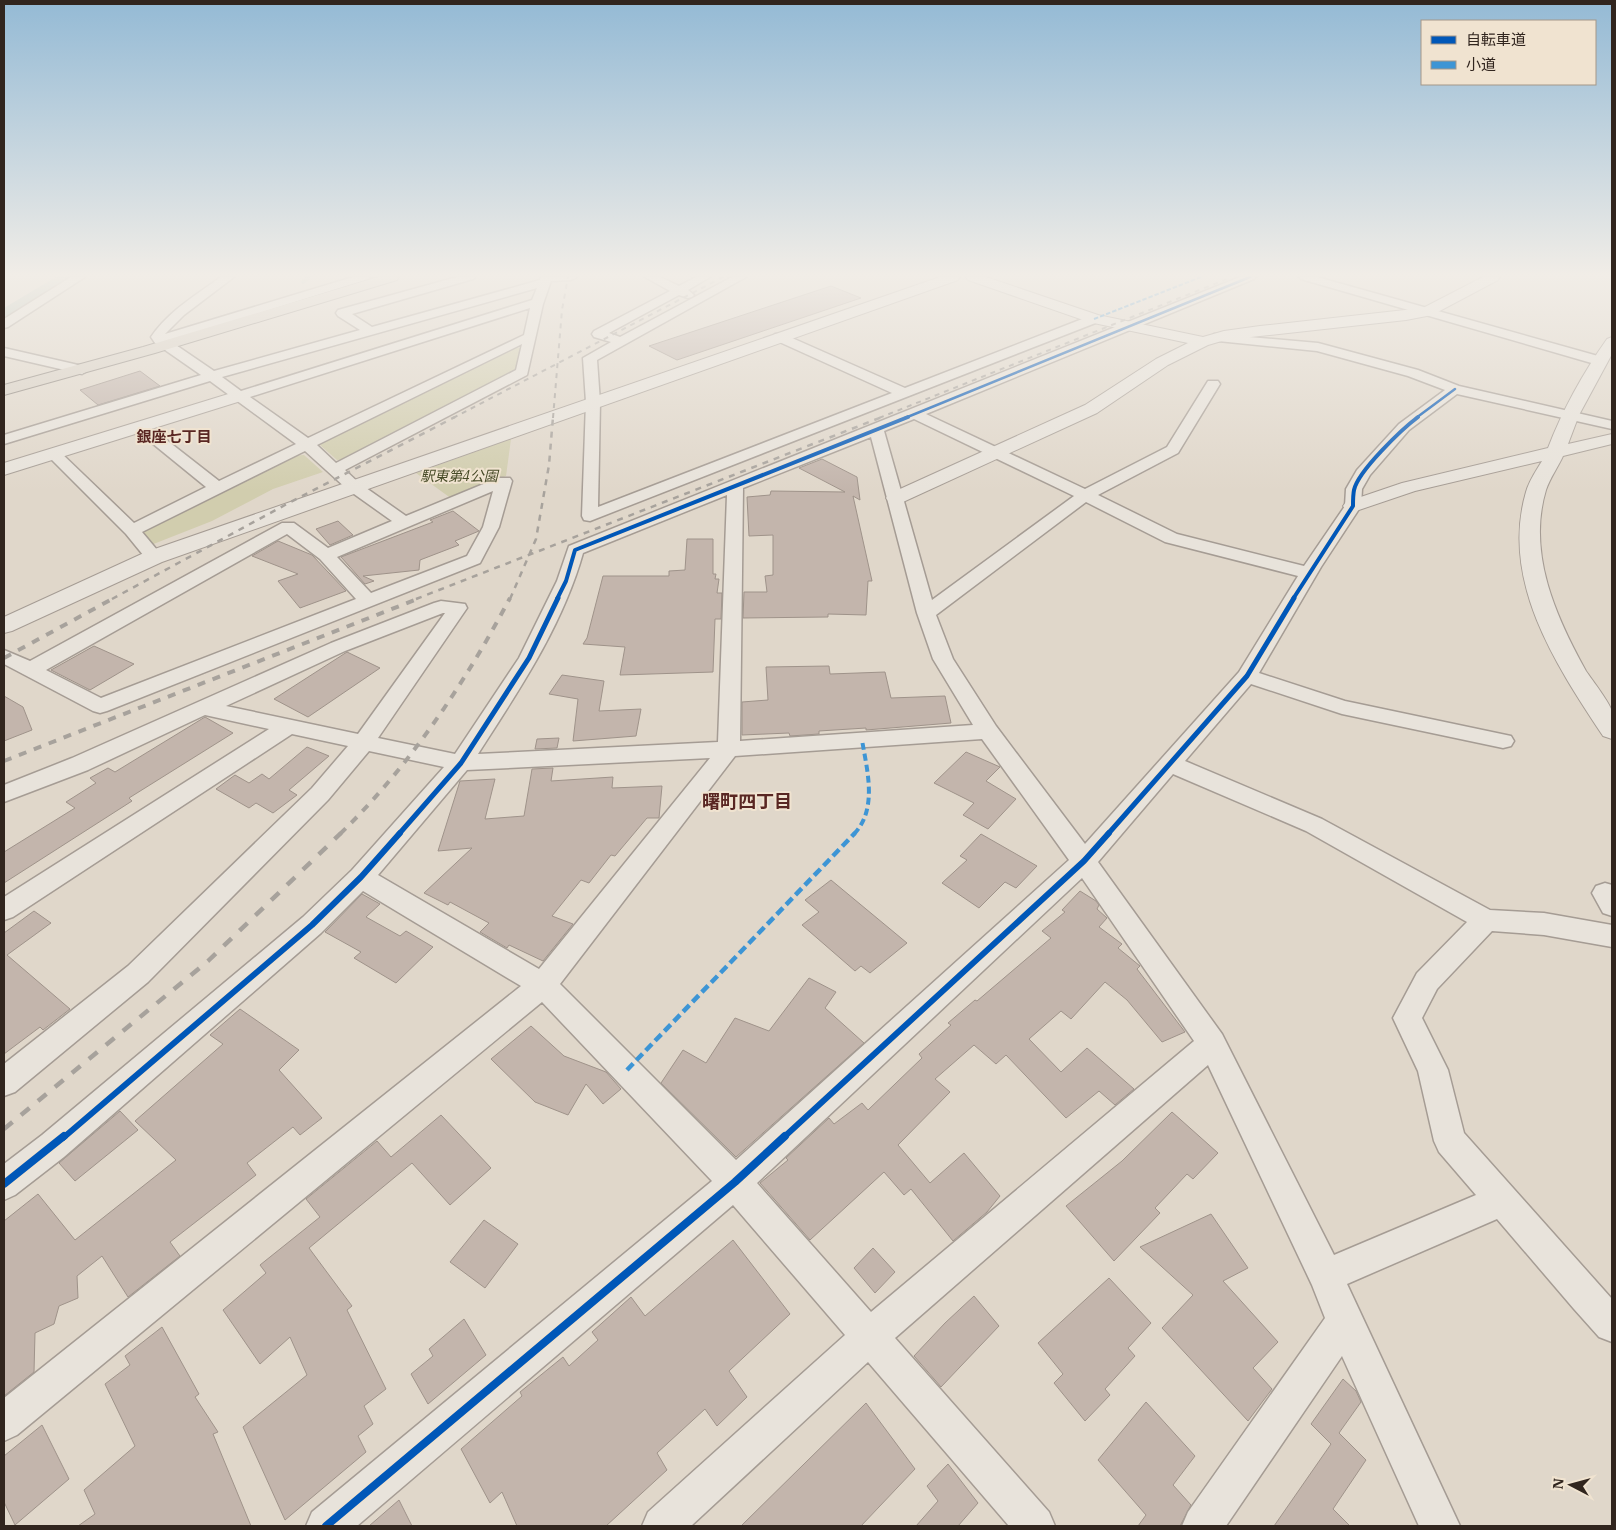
<svg xmlns="http://www.w3.org/2000/svg" width="1616" height="1530" font-family="'IBM Plex Serif','Noto Sans JP',serif">
  <style>
    .green { fill: #d1cdae }
    .lines { fill: none; stroke-linecap: round; stroke-linejoin: round }
    .stream { stroke: #b6c3b8; stroke-width: 4 }
    .river { fill: #b6c3b8; fill-rule: evenodd }
    .building { fill: #c3b5ac; stroke: #9f938a }
    .minor-casing { stroke: #a59c94; stroke-width: 3 }
    .tertiary-casing { stroke: #a59c94; stroke-width: 2 }
    .trunk-casing { stroke: #8a827a; stroke-width: 2 }
    .minor { fill: #e8e3db; fill-rule: evenodd }
    .tertiary { fill: #e8e3db; fill-rule: evenodd }
    .trunk { fill: #d8d0c4; fill-rule: evenodd }
    .rail-far3 { stroke: #a7a29c; stroke-width: 2; stroke-dasharray: 5 5; stroke-linecap: butt }
    .rail-far2 { stroke: #a7a29c; stroke-width: 2.5; stroke-dasharray: 6 6; stroke-linecap: butt }
    .rail-far1 { stroke: #a7a29c; stroke-width: 4; stroke-dasharray: 8 8; stroke-linecap: butt }
    .rail { stroke: #a7a29c; stroke-width: 4.5; stroke-dasharray: 11 11; stroke-linecap: butt }
    .quiet-far2 { stroke: #3d95d5; stroke-width: 2; stroke-dasharray: 4.5 2; stroke-linecap: butt }
    .quiet-far1 { stroke: #3d95d5; stroke-width: 4; stroke-dasharray: 7 4; stroke-linecap: butt }
    .quiet { stroke: #3d95d5; stroke-width: 4.5; stroke-dasharray: 9 4.5; stroke-linecap: butt }
    .cycleway-far4-casing { stroke: #f0e3d0; stroke-width: 4.5 }
    .cycleway-far3-casing { stroke: #f0e3d0; stroke-width: 6 }
    .cycleway-far2-casing { stroke: #f0e3d0; stroke-width: 8 }
    .cycleway-far1-casing { stroke: #f0e3d0; stroke-width: 9 }
    .cycleway-casing { stroke: #f0e3d0; stroke-width: 11 }
    .cycleway-far4 { stroke: #0057b8; stroke-width: 2.5 }
    .cycleway-far3 { stroke: #0057b8; stroke-width: 4 }
    .cycleway-far2 { stroke: #0057b8; stroke-width: 5 }
    .cycleway-far1 { stroke: #0057b8; stroke-width: 6 }
    .cycleway { stroke: #0057b8; stroke-width: 8 }
    .labels { text-anchor: middle; stroke-width: 4; stroke-linejoin: round; paint-order: stroke }
    .far-park-label { font-size: 14px; font-style: italic; fill: #474b27; stroke: #f0e3d0 }
    .far-neighbourhood-label { font-size: 15px; font-weight: bold; fill: #592622; stroke: #f0e3d0 }
    .neighbourhood-label { font-size: 18px; font-weight: bold; fill: #592622; stroke: #f0e3d0 }
  </style>
  <rect width="100%" height="100%" fill="#e0d7ca"/>
  <!-- green -->
  <path class="green" d="M511,347l10,1 -5,24 -167,87 -12,1 -17,-15 2,-4z
    M511,439l-5,37 -54,23 -36,-26z
    M304,455l19,17 -50,17 -61,32 -61,24 -12,-14 152,-75z"/>
  <g class="lines">
    <!-- stream -->
    <path class="stream" d="M303,282l6,-5"/>
    <!-- river -->
    <path class="river" d="M56,277h24l-3,4 -65,41 -8,2v-16z"/>
  </g>
  <!-- building -->
  <path class="building" d="M831,286l30,12 -184,62 -28,-14z
    M140,371l20,15 -62,19 -18,-15z
    M822,459l35,18 3,23 -7,-4 19,85h-4l-2,34 -38,-1v3l-85,1 1,-26h23l-2,-16 8,-1v-40l-24,1 -2,-39 23,-2 1,-4 74,1 -46,-24z
    M453,511l26,20 -24,10 4,4 -39,15 -1,10 -56,6 11,5 -9,3 -24,-27 92,-35 -3,-2z
    M338,521l15,14 -23,10 -14,-16z
    M687,539h26v35h3l-1,5h4l-2,14h5l-1,26h-6l-2,53 -93,3 5,-28 -42,-3 4,-6 16,-62h66v-5l16,-1z
    M278,541l34,14 34,36 -46,17 -22,-27 20,-7 -46,-18z
    M94,646l40,18 -44,26 -39,-20z
    M347,652l33,16 -72,49 -34,-18z
    M829,666l1,8 55,-2 6,26 54,-2 6,27 -85,7v-2l-47,3v3l-29,2 -1,-3 -47,2v-33l26,-2 -2,-33z
    M562,675l42,6 -5,30 42,-2 -5,27 -63,5 5,-42 -29,-5z
    M4,696l19,11 9,23 -28,11z
    M205,717l28,16 -104,65 3,3 -128,82v-31l71,-44 -9,-6 30,-19 -6,-5 18,-10 7,4z
    M559,738l-2,10 -22,1 2,-10z
    M307,747l22,9 -40,34 8,5 -24,18 -17,-10 -7,5 -33,-19 19,-14 14,8 13,-9 7,5z
    M966,752l34,15 -14,14 30,18 -28,30 -25,-14 11,-12 -40,-20z
    M553,768l-2,13 62,-4 -1,11 50,-2 -3,32h-12l-32,38 -4,-1 -22,28 -8,-3 -29,36 21,8 -30,37 -34,-16 -2,3 -27,-16 9,-9 -39,-21 -2,3 -24,-12 48,-45 -34,3 22,-70 35,-2 -10,40 39,-3 8,-47z
    M981,834l56,32 -21,22 -11,-6 -26,26 -37,-25 25,-23 -7,-4z
    M831,880l76,63 -37,30 -9,-7 -6,5 -53,-46 17,-13 -14,-12z
    M1080,891l16,10 3,4 -2,4 10,9 -8,9 23,17 -4,4 22,18 -3,3 48,63 -23,10 -35,-42 -22,-18 -34,37 -10,-8 -32,28 32,33 26,-24 47,41 -19,16 -16,-14 -33,27 -60,-63 -10,9 -22,-19 -39,34 15,13 -52,53 32,38 34,-30 36,43 -13,16 -34,29 -42,-52 -7,6 -20,-23 -74,68 -50,-57 28,-23 -2,-2 43,-40 5,6 28,-21 6,7 54,-52 -3,-4 32,-29 -3,-2 27,-23 2,1 74,-63 -9,-7 23,-19 -3,-2z
    M362,894l18,10 -14,13 34,19 6,-5 27,16 -37,36 -42,-25 7,-6 -36,-20z
    M34,911l17,12 -44,32 63,54 -27,21 -3,-3 -36,27v-121z
    M809,978l27,14 -11,16 39,35 -128,114 -75,-74 22,-33 23,13 29,-45 34,13z
    M240,1009l59,41 -20,20 43,48 -22,17 -7,-8 -46,36 9,12 -86,67 10,14 -52,41 -26,-41 -25,20 1,22 -19,8 -5,18 -19,9 -1,39 -30,24v-175l34,-27 37,46 101,-80 -41,-39 88,-77 -13,-9z
    M531,1026l33,30 42,16 15,17 -18,15 -17,-20 -18,31 -33,-13 -44,-43z
    M120,1111l18,19 -63,51 -16,-18z
    M1172,1112l46,41 -25,26 -6,-5 -32,34 5,5 -46,48 -48,-55 56,-45z
    M441,1115l50,53 -41,37 -38,-42 -103,85 43,58 -5,4 39,79 -22,17 9,18 -15,12 8,16 -81,68 -42,-93 64,-52 -17,-38 -30,27 -37,-54 43,-37 -6,-8 60,-48 -14,-18 71,-58 14,16z
    M1211,1214l37,54 -25,13 55,61 -25,26 19,21 -24,32 -86,-93 31,-33 -53,-48z
    M484,1220l34,24 -33,44 -35,-26z
    M733,1240l57,74 -61,57 18,26 -30,29 -12,-17 -48,44 10,17 -61,56h-89l-15,-34 -12,11 -29,-54 61,-53 -2,-4 43,-35 6,9 29,-26 -6,-8 39,-35 14,19z
    M873,1248l22,24 -20,21 -21,-25z
    M1109,1278l42,45 -23,25 7,8 -30,33 5,6 -25,26 -31,-38 9,-9 -25,-31z
    M974,1296l25,30 -58,61 -27,-31 31,-33z
    M464,1319l22,36 -58,49 -17,-30 22,-18 -4,-7z
    M162,1327l37,67 -4,3 23,35 -5,2 38,92h-173l17,-12 -11,-24 51,-44 -30,-62 25,-19 -5,-9z
    M1343,1379l13,12 5,11 -22,31 27,27 -33,49 17,17h-76l57,-82 -20,-20z
    M1146,1402l49,54 -22,29 18,20 -11,21h-42l8,-11 -48,-55z
    M866,1403l49,66 -54,57h-120z
    M42,1425l27,54 -54,46 -11,-23v-46z
    M948,1464l30,39 -20,23h-42l22,-25 -11,-15z
    M399,1500l13,26h-43z"/>
  <g class="lines">
    <!-- minor casing -->
    <g class="minor-casing">
      <path id="minor" d="M71,277h14l-77,50 -4,1v-9z
        M221,277h13l-50,38 -19,19 188,-57h17l-2,2 -198,62 44,30 146,-41 -22,-14 -2,-3 2,-3 119,-33h18l-2,2 -121,35 20,13 168,-47 1,-3h36l-6,3 -20,1 -8,23 -16,71 -182,95 14,13 47,33 92,-38h12l2,3 -13,46 -19,36 -373,148 -7,2 -7,-2 -89,-47v-14l26,11 252,-138h12l34,25 64,-27 -45,-32 -42,-38 -163,81 21,25 -3,4 -6,1 -6,-1 -22,-27 -80,-80 3,-3h10l75,72 72,-36 -70,-57 -2,-3 2,-3h10l73,57 77,-37 -86,-63 -206,63v-9l197,-60 -46,-32 -4,-6c18,-26 45,-42 70,-60zM537,288l-5,12 -291,91 -19,-14zM530,308l-6,27 -216,103 -58,-41zM522,344l-6,26 -180,93 -19,-18zM493,491l-10,36 -16,29 -96,37 -34,-36zM287,534l33,25 36,40 -255,99 -55,-28z
        M645,277h15l19,9 17,-9h14l-22,13 6,5 -2,2 -4,1 -9,-3 -70,38 11,4 112,-60h14l-149,83 3,42 -2,105 294,-114 -117,-53 -2,-3 2,-3h8l122,54 185,-72h8l2,3 -2,3 -508,199 -6,-1 -2,-4 4,-114 -3,-44 28,-16 -17,-5 -2,-3 2,-3 76,-40z
        M1240,277h16l-2,2 -328,135 159,75 82,-42 41,-66h10l2,3 -42,69 -80,42 79,39 127,32 41,-60 1,-17 11,-19 42,-46 46,-34 -37,-14 -91,-25 -99,-10 -4,-1 -2,-3 2,-3 104,9 100,27 41,16 153,35v8l-155,-35 -48,36 -39,45 -8,14 -1,17 -40,61 -62,106 86,28 166,35 3,5 -3,5 -8,2 -161,-34 -91,-30 -66,77 137,58 168,91 54,3 68,12v22l-68,-12 -52,-4 -55,58 -15,29 26,52 16,63 148,166v43l-13,-5 -25,-28 -77,-90 -150,65 113,242h-41l-77,-170 -116,170h-44l6,-14 137,-194 -13,-33 -104,-220 -313,273 154,174 6,14h-46l-141,-164 -177,164h-49l6,-14 197,-177 -112,-130 -376,321h-51l6,-14 400,-331 -170,-179 -525,433 -13,6v-43l517,-412 -158,-95 -42,42 -257,224 -49,38 -11,5v-36l38,-29 261,-218 49,-47 92,-103 -75,-16 -41,49 -180,182 -133,110 -11,4v-32l124,-98 184,-178 36,-42 -56,-12 -279,183 -9,3v-23l265,-168 -64,-14 -117,55 -84,32v-17l68,-27 259,-115 103,-40 7,-2 24,3 2,4 -89,130 77,16 64,-96 38,-77 12,-35zM914,419l160,77 -142,104 -48,-169zM871,437l46,176 16,46 40,66 -233,16 3,-253zM727,495l-9,247 -240,12c41,-64 84,-127 105,-201zM1086,502l79,40 133,34 -59,96 -154,172 -89,-118 -43,-67 -17,-44zM443,613h2l-87,121 -132,-28 119,-55zM982,739l87,121 -333,300 -176,-176 175,-228zM710,758l-171,211 -161,-94 89,-105zM1173,774l133,57 161,91 -50,51 -24,45 25,53 16,70 5,11 37,43 -142,60 -112,-221 -124,-172zM1082,878l112,163 -323,271 -114,-129z
        M1299,277h18l288,81 2,3 -7,4 -5,-1 -294,-85z
        M4,348l83,19 2,3 -7,4 -78,-18z
        M1605,883l7,2v31l-9,-3 -11,-20 4,-7z"/>
    </g>
    <!-- tertiary casing -->
    <g class="tertiary-casing">
      <path id="tertiary" d="M940,277h20l-2,3 -796,282 -150,69 -8,2v-16l142,-65z
        M966,277h20l112,38 105,22 21,-6 36,-5 163,-18 60,-31h17l-2,3 -66,35 -26,5 -146,16 -35,4 -17,5 -40,20 -71,48 -194,89 -7,2 -7,-2 -3,-4 3,-4 196,-89 71,-46 32,-16 -99,-21 -121,-42z
        M1612,337v17l-33,61 -11,29 44,-10v10l-49,12c-5,11 -13,22 -17,34 -19,63 10,127 40,181 6,9 25,33 26,41 2,9 1,19 0,27l-9,-3c-47,-71 -103,-155 -77,-244 3,-11 10,-21 16,-31l-127,30 -62,21 -7,-2 -3,-4 3,-4 56,-19 146,-35c15,-39 35,-75 59,-109z
        M238,391l6,1 2,4 -2,4 -240,75v-12z"/>
    </g>
    <!-- trunk casing -->
    <g class="trunk-casing">
      <path id="trunk" d="M378,277h21l-2,3 -242,73 -151,42v-10l139,-38z"/>
    </g>
    <!-- minor -->
    <use href="#minor" class="minor"/>
    <!-- tertiary -->
    <use href="#tertiary" class="tertiary"/>
    <!-- trunk -->
    <use href="#trunk" class="trunk"/>
    <!-- rail-far3 -->
    <path class="rail-far3" d="M453,418l270,-141
      M553,418l9,-108 6,-33
      M879,418l353,-141"/>
    <!-- rail-far2 -->
    <path class="rail-far2" d="M112,599l173,-94 170,-88
      M416,599l466,-182
      M510,599l26,-60 13,-74 4,-48"/>
    <!-- rail-far1 -->
    <path class="rail-far1" d="M4,658l110,-60
      M4,761l416,-163
      M340,834c69,-67 125,-151 170,-236"/>
    <!-- rail -->
    <path class="rail" d="M4,1129l204,-168 133,-128"/>
    <!-- quiet-far2 -->
    <path class="quiet-far2" d="M1094,319l107,-42"/>
    <!-- quiet-far1 -->
    <path class="quiet-far1" d="M854,834c24,-25 13,-64 8,-94"/>
    <!-- quiet -->
    <path class="quiet" d="M627,1070l228,-237"/>
    <!-- cycleway-far4 casing -->
    <g class="cycleway-far4-casing">
      <path id="cycleway-far4" d="M905,418l345,-141
        M1416,418l39,-29"/>
    </g>
    <!-- cycleway-far3 casing -->
    <g class="cycleway-far3-casing">
      <path id="cycleway-far3" d="M557,599l9,-18 9,-31 333,-133
        M1293,599l60,-93c0,-5 0,-11 1,-16 4,-19 48,-61 64,-73"/>
    </g>
    <!-- cycleway-far2 casing -->
    <g class="cycleway-far2-casing">
      <path id="cycleway-far2" d="M399,834l62,-71 68,-105 29,-60
        M1108,834l139,-158 47,-78"/>
    </g>
    <!-- cycleway-far1 casing -->
    <g class="cycleway-far1-casing">
      <path id="cycleway-far1" d="M63,1138l249,-213 49,-48 39,-44
        M783,1138l301,-277 25,-28"/>
    </g>
    <!-- cycleway casing -->
    <g class="cycleway-casing">
      <path id="cycleway" d="M4,1184l60,-48
        M326,1526l409,-344 50,-46"/>
    </g>
    <!-- cycleway-far4 -->
    <use href="#cycleway-far4" class="cycleway-far4"/>
    <!-- cycleway-far3 -->
    <use href="#cycleway-far3" class="cycleway-far3"/>
    <!-- cycleway-far2 -->
    <use href="#cycleway-far2" class="cycleway-far2"/>
    <!-- cycleway-far1 -->
    <use href="#cycleway-far1" class="cycleway-far1"/>
    <!-- cycleway -->
    <use href="#cycleway" class="cycleway"/>
  </g>
  <!-- sky -->
  <linearGradient id="sky" x2="0" y2="1"><stop stop-color="#94bad5"/><stop offset="0.56" stop-color="#f1ede7"/><stop offset="1" stop-color="#f1ede7" stop-opacity="0"/></linearGradient>
  <rect width="1616" height="491" fill="url(#sky)"/>
  <g class="labels">
    <!-- far-park labels -->
    <g class="far-park-label">
      <text x="459" y="481">駅東第4公園</text>
    </g>
    <!-- far-neighbourhood labels -->
    <g class="far-neighbourhood-label">
      <text x="174" y="442">銀座七丁目</text>
    </g>
    <!-- neighbourhood labels -->
    <g class="neighbourhood-label">
      <text x="747" y="808">曙町四丁目</text>
    </g>
  </g>
  <!-- border -->
  <rect width="1616" height="1530" fill="none" stroke="#31251e" stroke-width="10"/>
  <!-- legend -->
  <rect x="1421" y="20" width="175" height="65" fill="#f0e3d0" stroke="#a49789"/>
  <rect x="1431" y="36" width="25" height="8" fill="#0057b8" stroke="#a49789"/>
  <text x="1466" y="45" font-size="15" fill="#31251e">自転車道</text>
  <rect x="1431" y="61" width="25" height="8" fill="#3d95d5" stroke="#a49789"/>
  <text x="1466" y="70" font-size="15" fill="#31251e">小道</text>
  <!-- north arrow -->
  <g transform="translate(1571 1485) rotate(276)" stroke="#f0e3d0" stroke-width="4" paint-order="stroke">
  <path d="M0-4L9 19L0 12L-9 19Z" fill="#31251e"/>
  <text y="-8" font-size="14" font-weight="bold" text-anchor="middle" fill="#31251e">N</text>
  </g>
</svg>
